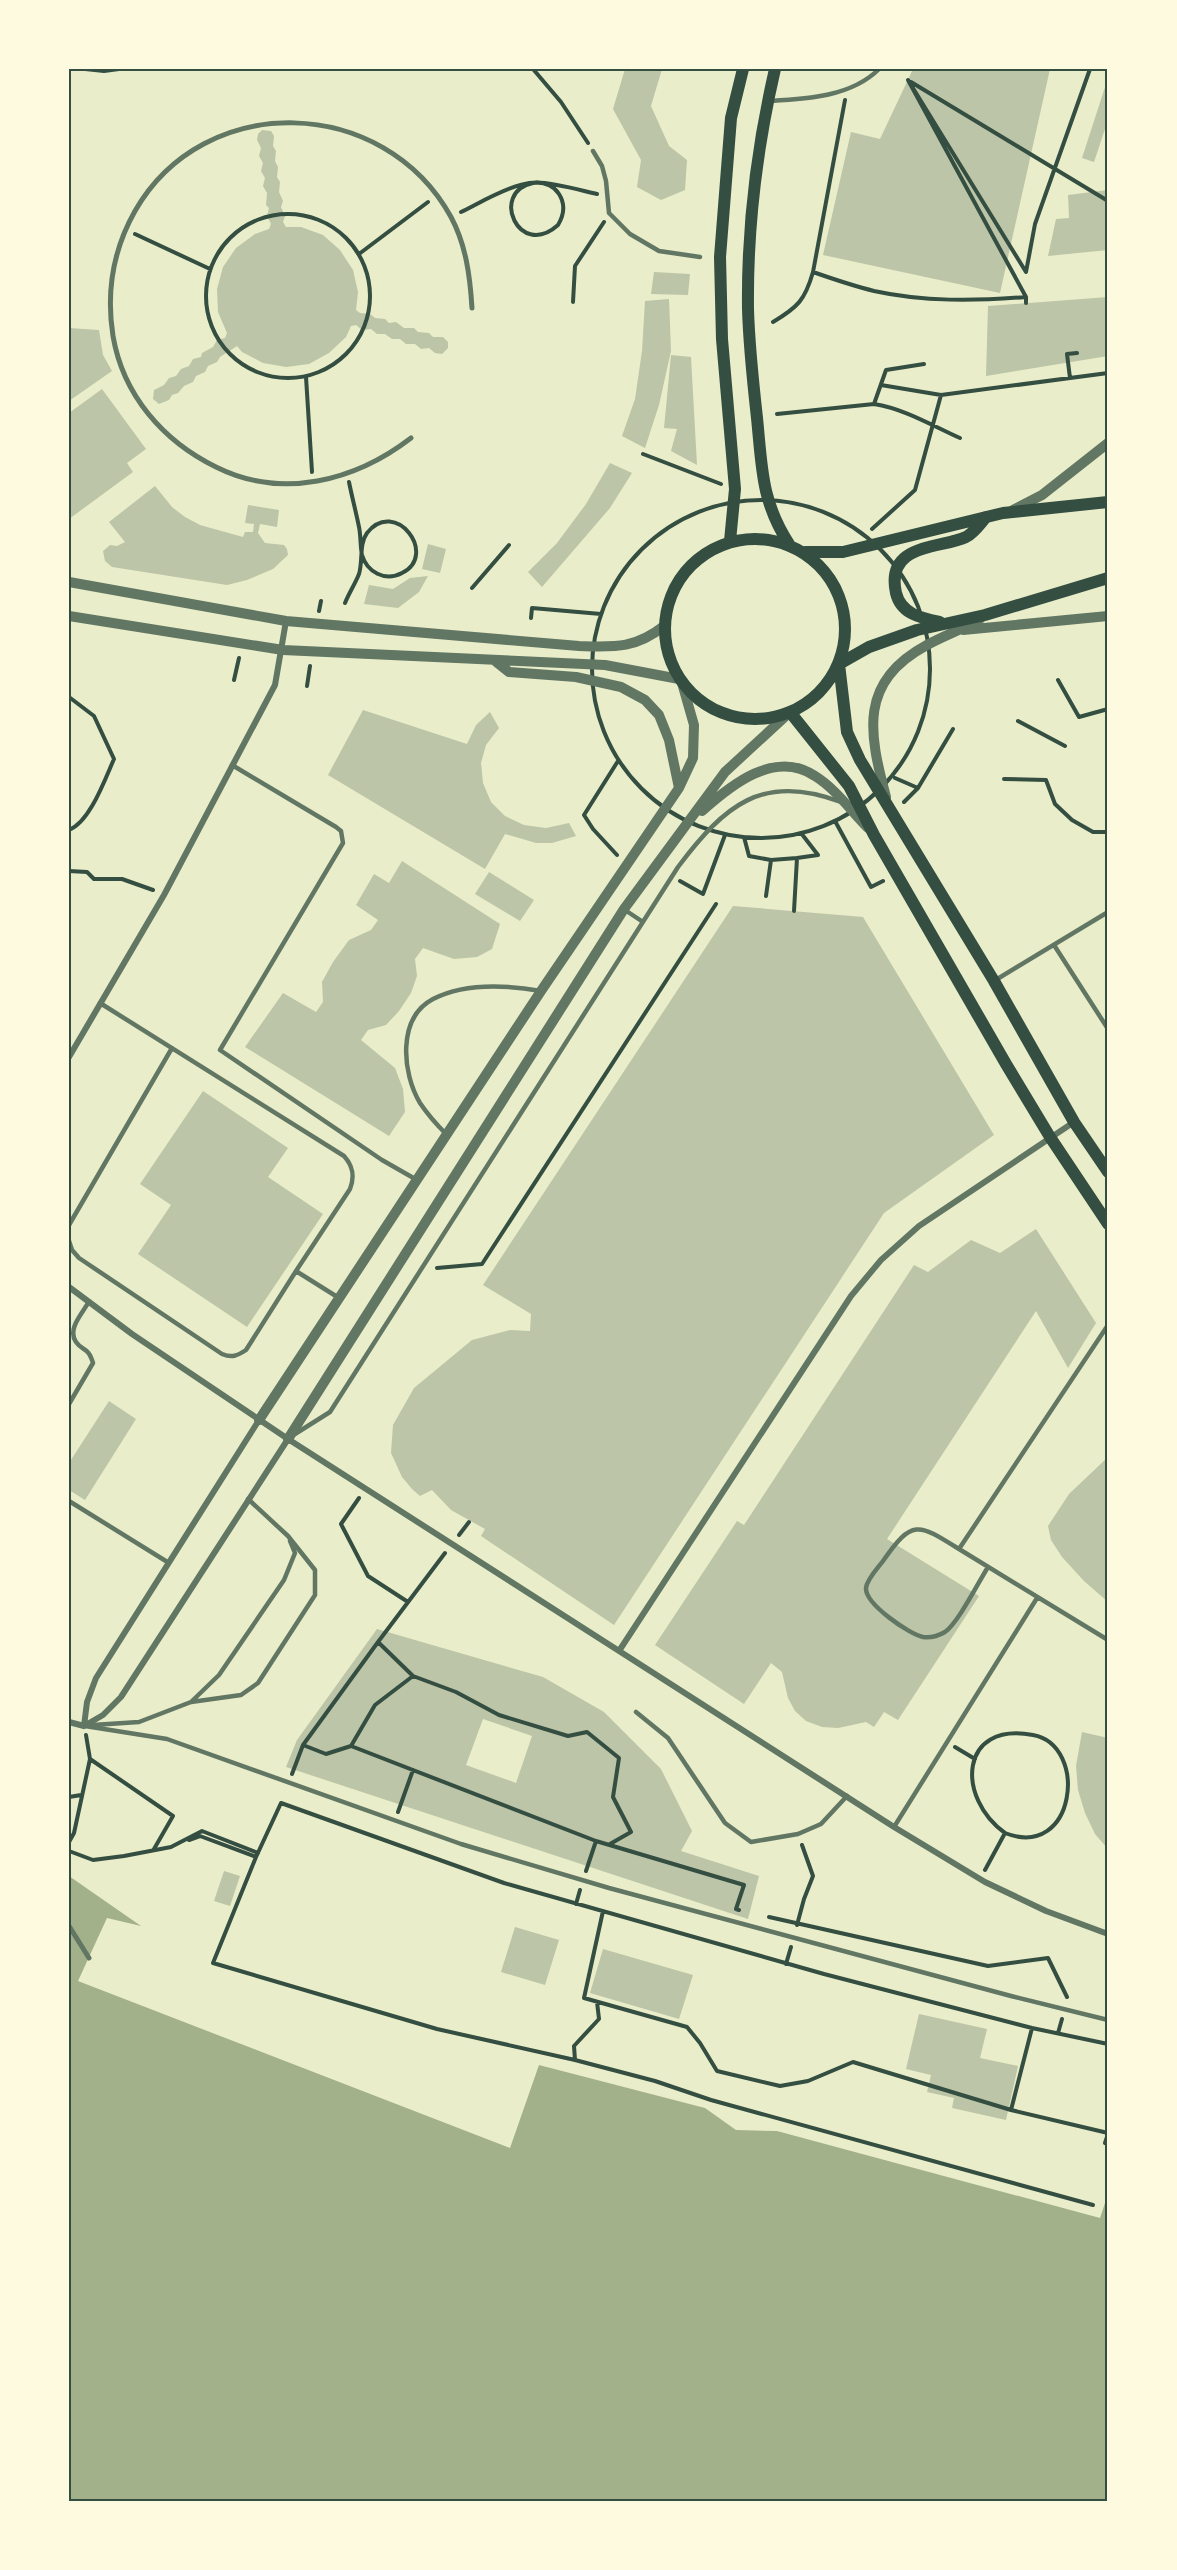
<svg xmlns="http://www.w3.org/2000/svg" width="1177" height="2570" font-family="Rubik,sans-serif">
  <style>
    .water { fill: #a3b18a }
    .building { fill: #bcc5a7; fill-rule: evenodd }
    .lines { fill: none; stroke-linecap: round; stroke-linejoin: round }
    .path { stroke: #344e41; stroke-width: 4 }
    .service { stroke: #617663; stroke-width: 4.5 }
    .pedestrian { stroke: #617663; stroke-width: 5 }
    .minor { stroke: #617663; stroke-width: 6 }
    .tertiary { stroke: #617663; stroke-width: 10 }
    .secondary { stroke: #344e41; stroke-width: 12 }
    .neatline { fill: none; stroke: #344e41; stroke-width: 2 }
  </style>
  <rect width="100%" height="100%" fill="#e9edc9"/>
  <!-- water -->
  <path class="water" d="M69,1876l72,50 -34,-8 -29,63 432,167 29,-83 166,43 31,22 41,1 323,87 8,-24v307h-1039z"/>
  <!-- building -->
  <path class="building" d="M625,69h37l-11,37 18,40 18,14 -2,30 -24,10 -24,-13 4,-27 -28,-51z
    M913,69h137l-50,224 -177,-38 28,-123 29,7z
    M1105,87l3,1v32l-14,42 -12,-4z
    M262,130l9,1 3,5 -1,10 3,5 -1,10 3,6 -1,10 3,5 -1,10 4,9 -2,6 4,9 -2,6 3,5h15l22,8 17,15 13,20 5,22 -2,18 4,3 10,1 5,4 10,1 4,4 7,-1 8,6h10l4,4 11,1 4,4h10l5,5v6l-6,6 -7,-1 -6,-5 -8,1 -6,-5h-9l-6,-5h-8l-7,-5h-8l-6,-5 -9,1 -6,-5 -5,1 -5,11 -17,16 -20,11 -23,3 -23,-4 -21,-11 -5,-6 -17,11 -3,5 -9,4 -3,6 -9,4 -3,6 -9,4 -6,7 -6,2 -3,5 -10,4 -6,-5 1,-9 10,-5 5,-7 7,-2 5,-7 8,-3 4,-7 8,-2 1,-4 11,-6 4,-7 8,-2 2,-5 -9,-21 -1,-23 6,-22 13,-19 19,-14 14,-5 2,-5 -4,-8 2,-8 -3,-3 1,-12 -4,-7 2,-8 -4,-7 2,-8 -4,-7 2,-8 -4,-8 1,-6z
    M1108,190v60l-60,6 8,-37 13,-1 -1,-23z
    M654,272l36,2 -2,21 -37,-1z
    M1108,297v59l-122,20 2,-70z
    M669,299l2,52 -12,54 -14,43 -23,-12 13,-37 7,-48 3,-50z
    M69,328l30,2 4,25 9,16 -43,30z
    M671,355l20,2 6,108 -26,-14 6,-22 -13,-1z
    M102,389l44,60 -19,14 6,9 -64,47v-106z
    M610,463l22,10 -22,35 -68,79 -14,-15 29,-29 29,-39z
    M155,486l17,21 13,10 15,8 43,12 2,-5h8l1,-8 -9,-1 3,-18 31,5 -2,17 -17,-3 -2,9 7,10 19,2 3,4 1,6 -15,14 -26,11 -20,5 -115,-18 -7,-6 -2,-10 7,-6 7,1 8,-4 -16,-20z
    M428,544l18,5 -6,24 -18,-4z
    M428,576l-9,16 -21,16 -34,-4 5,-19 24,4 17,-11z
    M363,710l104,34 9,-19 14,-13 9,16 -13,17 -5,18 2,20 8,19 14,14 19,9 22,3 23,-5 7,13 -24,7h-16l-31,-9 -20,35 -157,-94z
    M402,861l98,63 -8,25 -15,8 -23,2 -31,-11 -8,11 2,17 -6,17 -12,18 -13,14 -18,5 -7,10 34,28 8,21 2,23 -16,24 -144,-89 38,-54 33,19 7,-10 -1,-20 11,-20 16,-22 22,-10 7,-10 -22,-15 18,-31 15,9z
    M489,872l45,28 -14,21 -45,-27z
    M733,906l130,11 131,218 -110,78 -270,412 -133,-89 4,-7 -34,-19 -19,-20 -12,6 -8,-7 -10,-12 -11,-24 2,-28 21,-37 58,-48 38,-10 20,1 1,-17 -48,-29z
    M203,1091l85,57 -20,29 55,37 -76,113 -109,-73 33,-49 -31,-21z
    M1036,1229l60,94 -28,45 -32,-57 -149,228 92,57 -81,124 -14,-8 -10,15 -8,-5 -28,6 -16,-1 -16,-6 -11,-10 -7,-13 -6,-26 -11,-9 -27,41 -89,-59 82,-124 7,4 170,-260 14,7 43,-32 29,13z
    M109,1401l27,18 -51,81 -16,-10v-27z
    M1108,1457v145l-24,-21 -22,-24 -11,-17 -3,-14 21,-32z
    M377,1629l166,48 61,35 57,57 31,62 -11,20 78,25 -11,43 -462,-152 11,-27zM483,1719l49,17 -16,47 -50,-18z
    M1082,1732l26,6v111l-13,-15 -10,-21 -7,-23 -2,-24z
    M224,1871l16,5 -10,30 -16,-5z
    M515,1927l44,13 -14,45 -44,-13z
    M603,1949l90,26 -14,44 -89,-26z
    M919,2014l68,15 -7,29 38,8 -12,54 -54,-12 2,-10 -27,-6 4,-17 -25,-6z"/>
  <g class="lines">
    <!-- path -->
    <path class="path" d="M85,69l19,2 15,-2
      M533,69l28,33 27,41
      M911,82l197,119
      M461,212c24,-11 79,-48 98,-18 7,11 5,21 -1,31 -39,35 -69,-33 -25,-42 11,-3 50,8 64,11
      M206 296a82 82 0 1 1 164 0a82 82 0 1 1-164 0Z
      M135,234l75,35
      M359,254l69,-52
      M813,272c20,7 41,14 61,19 50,11 101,10 152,6
      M573,302l2,-36 29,-44
      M1026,303v-6l-118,-217 118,192 9,-48 55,-155
      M773,322c25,-15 32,-22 40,-50l32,-172
      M306,377l6,95
      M1070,378l-3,-24 10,-1
      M881,385l60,10
      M874,404c31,5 57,21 86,34
      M777,414l97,-10 12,-34 38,-6
      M643,454l78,30
      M592 669a169 169 0 1 1 338 0a169 169 0 1 1-338 0Z
      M872,529l43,-39 26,-95 167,-22
      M472,588l37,-43
      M345,603c4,-10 10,-19 14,-29 4,-13 0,-30 8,-41 28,-36 72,22 35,40 -17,9 -35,-1 -40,-18 -2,-9 -1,-19 -3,-28 -3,-15 -7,-30 -10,-45
      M319,611l2,-10
      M531,618l1,-10 69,6
      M234,680l5,-22
      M1058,680l21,37 29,-8
      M307,686l3,-20
      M69,697l25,19 20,43c-9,20 -24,63 -45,71
      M1018,721l47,25
      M895,778l23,10
      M1004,779l42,1 9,24 17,16 21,12h15
      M904,802l14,-14 35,-59
      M835,821l36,66 12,-6
      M744,837l5,19 22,4 -5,36
      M617,855l-24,-26 -9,-14 34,-54
      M771,860l26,-2
      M69,871l18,1 7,7h28l31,11
      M680,881l23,13 22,-59
      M794,911l3,-53 21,-3 -17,-22
      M437,1268l45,-4 234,-360
      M359,1498l-18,26 27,52 40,26
      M459,1535l10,-13
      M413,1676l43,16 43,23 69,21 19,-4 32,26 -6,39 18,35 -21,12
      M303,1745l75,-103
      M351,1746l245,95 148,44 -8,24 3,1
      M955,1747l20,12
      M90,1759l83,57 -19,33
      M292,1774l11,-29 23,9 25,-8 24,-41 38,-29 -35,-34 67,-89
      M69,1797l12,-2
      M398,1812l15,-42
      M189,1840l11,-4 56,21
      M69,1842l5,-9 16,-74 -4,-24
      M69,1851l24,9 31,-4 47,-9 31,-16 56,22
      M985,1870l20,-37c71,28 84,-88 28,-98 -74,-14 -77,63 -28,98
      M586,1871l10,-30
      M576,1904l4,-14
      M603,1911l-19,87 103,29 13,16 17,28 63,15 28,-5 45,-19 158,48 97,23
      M769,1917l219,49 60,-8 19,39
      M797,1925l7,-26 9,-23 -11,-31
      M786,1964l5,-17
      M1058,2033l4,-14
      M575,2060l-1,-14 25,-27 -2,-17
      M1011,2110l21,-82
      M1108,2134l-3,9 3,1
      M1093,2205l-382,-105 -56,-19 -80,-21 -138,-31 -224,-66 43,-106 25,-54 223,80 320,91 208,54 76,16"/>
    <!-- service -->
    <path class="service" d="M769,101c37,-2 82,-4 110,-32
      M593,151l9,15 4,15 3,32 21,21 29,17 41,6
      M232,765l104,62 5,4 2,12 -123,207 162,110 35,20
      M625,910l18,12
      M1054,945l54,84
      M994,981l114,-69
      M100,1003l244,153c9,10 11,20 6,33l-54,82 43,27
      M447,1135c-10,-10 -19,-20 -27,-32 -18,-30 -23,-85 13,-104 31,-16 74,-14 108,-8
      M69,1225l103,-177
      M69,1241l3,9 7,8 143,96c10,4 15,2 24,-4l50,-79
      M1108,1325l-149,224 149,91
      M69,1404l24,-41c-5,-17 -10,-11 -17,-21 -9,-13 6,-28 12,-39
      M295,1434l35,-22 348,-545c46,-61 84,-95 163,-65
      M69,1501l100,62
      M959,1549c-41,-26 -47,-30 -76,12 -6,8 -16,18 -17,27 -1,16 43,46 57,49 7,1 15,-1 22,-5 13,-9 33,-49 43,-65
      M191,1702l28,-27 65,-95 11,-27 -5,-12
      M636,1712l32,26 57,85 26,19 47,-8 23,-10 26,-28
      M93,1725l46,-3 52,-20 50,-7 17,-12 57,-88v-25l-27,-34 -40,-37
      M85,1726l82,13 294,105 148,44 402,108 97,24
      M894,1827l143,-229"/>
    <!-- pedestrian -->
    <path class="pedestrian" d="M411,438c-56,43 -129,62 -195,29 -53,-26 -93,-72 -103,-131 -7,-44 0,-86 22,-125 69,-121 249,-116 316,6 15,28 19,59 21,91
      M69,1926l20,32"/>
    <!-- minor -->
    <path class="minor" d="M69,1057l95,-162 111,-210 11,-64
      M69,1287l63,47 156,105 606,388 91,55 61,29 62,23
      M619,1651l232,-355 30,-36 38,-34 155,-104
      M69,1722l15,4
      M84,1726l3,-24 9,-24 163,-258
      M84,1726l19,-11 18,-18 167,-258"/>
    <!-- tertiary -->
    <path class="tertiary" d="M1013,510l29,-15 66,-52
      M69,582l217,39 293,25c35,1 56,3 85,-20
      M69,616l214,34 322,15 74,14
      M963,630l145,-14
      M494,660l15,12 67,5 45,10 24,13 14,15 10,25 10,48
      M886,797c-17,-64 -28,-115 41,-152 18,-10 37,-16 54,-27
      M702,811c29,-26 73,-62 113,-35 21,13 36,35 53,52
      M259,1420l282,-429 138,-203 14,-30 1,-33 -12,-42
      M288,1439l336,-530 101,-137 65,-60"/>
    <!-- secondary -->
    <path class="secondary" d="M775,69c-18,78 -28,160 -27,240 1,36 5,73 9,109 5,49 4,83 32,126
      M665 629a90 90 0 1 1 180 0a90 90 0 1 1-180 0Z
      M730,541l5,-52 -13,-150 -2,-82 11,-139 12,-49
      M805,552h38l160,-39 105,-11
      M940,622c-19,-4 -39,-8 -44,-29 -11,-50 44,-44 70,-56 8,-4 14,-13 20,-20
      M839,664l8,68 13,28 134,221 80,141 34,50
      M839,664l30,-17 48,-17 68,-15 123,-37
      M790,712l59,74 25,49 132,229 44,73 58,87"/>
  </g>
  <!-- border -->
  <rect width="1177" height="2570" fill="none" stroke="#fefae0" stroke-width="141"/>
  <rect x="70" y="70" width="1036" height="2430" class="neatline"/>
</svg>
